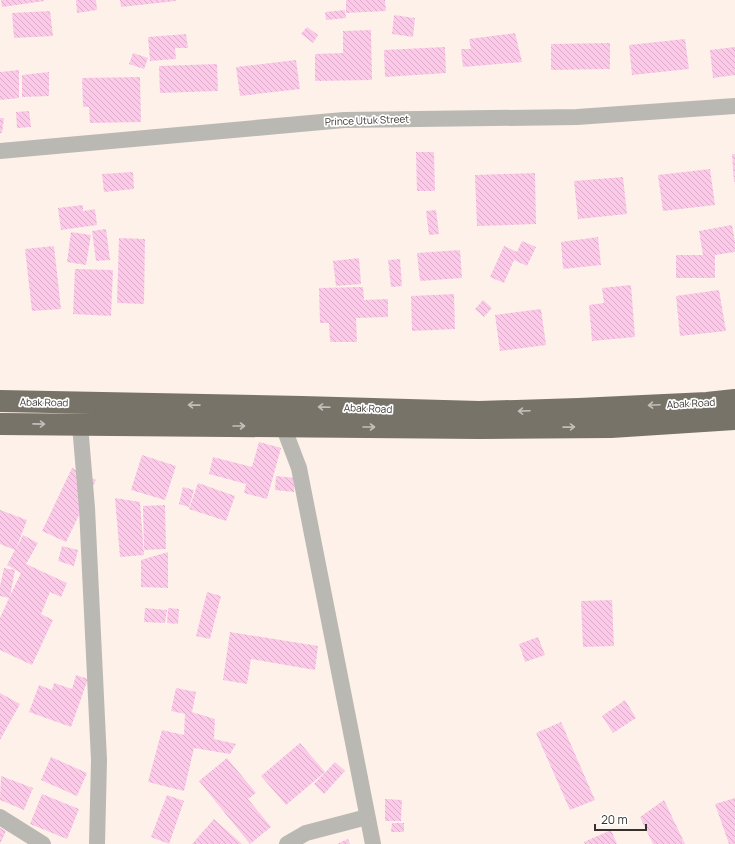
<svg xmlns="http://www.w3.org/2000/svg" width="735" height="844" font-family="Manrope,sans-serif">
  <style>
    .building { fill: url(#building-back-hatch) }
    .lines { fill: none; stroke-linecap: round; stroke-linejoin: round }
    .minor { stroke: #bab8b2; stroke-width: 16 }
    .highway { stroke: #777368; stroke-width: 22 }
    .oneway { stroke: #c2c0bb }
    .labels { text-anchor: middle; stroke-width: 3.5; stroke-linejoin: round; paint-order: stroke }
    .street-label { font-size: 10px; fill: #37322f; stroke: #fff }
  </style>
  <defs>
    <pattern id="building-back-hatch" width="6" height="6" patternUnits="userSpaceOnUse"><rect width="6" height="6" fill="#fdc9e9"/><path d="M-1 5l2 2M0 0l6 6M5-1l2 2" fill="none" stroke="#d9adc8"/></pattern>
  </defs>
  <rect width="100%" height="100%" fill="#fdf1e9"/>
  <!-- building -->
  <path class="building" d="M1,0h43v1l-42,6z
    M76,0h20l1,10 -20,3z
    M120,0h56v1l-55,6z
    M346,0h39l1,11 -40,2z
    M345,10l1,8 -20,2 -1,-8z
    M50,11l3,25 -39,2 -2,-25z
    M394,15l21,3 -2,19 -21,-3z
    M307,27l11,8 -5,8 -12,-9z
    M371,30l1,50 -57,1v-27l28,-1v-22z
    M515,33l7,29 -59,5 -2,-18h10l-2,-10z
    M186,34l2,14h-13l1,11 -26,2 -2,-24z
    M685,39l4,30 -57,6 -3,-30z
    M610,43v26l-59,1v-26z
    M445,47l1,26 -61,4 -1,-27z
    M735,47v28l-22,3 -3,-28z
    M133,53l15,5 -4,11 -15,-5z
    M296,60l4,29 -60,7 -4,-29z
    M217,64l1,27 -58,2 -1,-27z
    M19,70v28l-19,2v-28z
    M49,72v24l-27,1v-22z
    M140,77l1,45 -51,1 -1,-16h-6l-1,-29z
    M29,111l2,16 -14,1 -1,-16z
    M0,118h4l-2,15h-2z
    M416,152h18l1,39h-18z
    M732,154h3v28h-1z
    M710,169l5,36 -52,6 -5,-36z
    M133,172l1,17 -30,3 -2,-18z
    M535,173l1,51 -59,2 -2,-51z
    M623,177l4,37 -49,5 -4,-38z
    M83,205v6l12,-2 2,16 -36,5 -3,-22z
    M436,210l3,24 -10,1 -3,-24z
    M732,225l3,17v10l-20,3v23h-39v-23h27l-4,-24z
    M106,229l4,31 -14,1 -4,-30z
    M71,232l20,3 -5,30 -19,-3z
    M598,237l3,28 -38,4 -2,-27z
    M119,238l26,1 -1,65 -27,-1z
    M522,241l14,6 -9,19 -13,-6 -10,23 -14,-6 14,-31 13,6z
    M54,246l7,63 -29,2 -7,-62z
    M460,250l2,28 -42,3 -3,-28z
    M359,258l2,26 -25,2 -3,-25z
    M400,259l2,27 -11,1 -3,-27z
    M75,269l38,1 -2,46 -38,-2z
    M631,285l4,52 -43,4 -3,-36 15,-2 -2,-15z
    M363,287l1,13 24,-1v18l-32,1 1,24h-27l-1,-19h-9l-1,-35z
    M719,290l7,41 -46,5 -4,-40z
    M454,294l1,35 -43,2 -1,-35z
    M483,300l9,8 -8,9 -9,-8z
    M541,309l5,36 -46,6 -5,-36z
    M259,442l22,6 -14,51 -23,-6 2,-9 -37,-10 4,-17 39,10z
    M142,455l34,11 -11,34 -34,-10z
    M72,468l24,12 -30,62 -24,-11z
    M276,476l19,2 -1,14 -19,-2z
    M198,483l37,13 -9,25 -37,-12z
    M183,487l11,3 -5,17 -10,-3z
    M115,498l25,4 4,53 -24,2z
    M165,505l1,44 -22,1 -1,-44z
    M0,510l27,10 -11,29 7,-14 15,8 -12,21 41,19 -6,14 -11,-5 -9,22 12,6 -21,45 -32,-15v-32l9,-20 -9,-2v-10l4,-18 11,2 -5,26 11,-23 -14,-8 8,-15 -15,-6z
    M62,546l16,4 -4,16 -16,-5z
    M168,552v36l-27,-1v-27z
    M207,592l14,4 -11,43 -14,-3z
    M612,600l2,46 -31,1 -2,-46z
    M145,608l22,2 -2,13 -21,-1z
    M168,608l11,1 -1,15 -11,-1z
    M230,632l88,14 -3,24 -64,-11 -4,25 -24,-4z
    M538,637l7,18 -20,7 -6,-18z
    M76,675l12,4 -17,48 -42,-15 10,-27 13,5 2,-7 18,6z
    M176,688l20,4 -4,20 23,7 -1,20 22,5 -6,10 -36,-6 -10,43 -36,-9 14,-52 22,5 1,-21 -14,-3z
    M0,693l20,11 -20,36z
    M625,700l11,18 -23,15 -11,-17z
    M561,722l34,78 -25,10 -34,-77z
    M300,743l25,29 -39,33 -25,-29z
    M51,757l36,16 -10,23 -36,-16z
    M227,758l29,35 -8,6 23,28 -21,17 -51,-63z
    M335,762l10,9 -21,23 -10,-10z
    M1,776l32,12 -9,22 -24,-10z
    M42,794l37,15 -12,30 -37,-15z
    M167,795l17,6 -15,43 -18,-7z
    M735,798v46h-6l-14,-40z
    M385,799l17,1 -1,21h-16z
    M664,800l21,44h-32l-13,-27z
    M214,819l28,25h-50z
    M392,823h12v9h-13z
    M0,828l6,3 -6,13z
    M611,830l6,14h-32l-1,-2z
    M348,839l2,5h-13z"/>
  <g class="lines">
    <!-- minor -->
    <path class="minor" d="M0,151l344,-31 233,-3 158,-11
      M80,425l7,83 12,252 -2,84
      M283,426l16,42 74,376
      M0,817l43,27
      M287,844l19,-11 61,-16"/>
    <!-- highway -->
    <path class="highway" d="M0,401l302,6 177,5 100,-3 128,-6 28,-3
      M0,424l480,4 131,-1 124,-8"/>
  </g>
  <!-- one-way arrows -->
  <defs><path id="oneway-shaft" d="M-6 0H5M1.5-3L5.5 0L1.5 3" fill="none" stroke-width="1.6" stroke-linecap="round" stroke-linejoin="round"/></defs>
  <g class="oneway">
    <use href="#oneway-shaft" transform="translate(194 405) rotate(-179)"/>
    <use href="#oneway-shaft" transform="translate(654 405) rotate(177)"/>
    <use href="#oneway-shaft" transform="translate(324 407) rotate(-178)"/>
    <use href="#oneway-shaft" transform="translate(524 411) rotate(178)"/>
    <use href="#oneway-shaft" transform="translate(39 424) rotate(1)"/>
    <use href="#oneway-shaft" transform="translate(239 426)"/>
    <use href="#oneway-shaft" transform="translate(369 427)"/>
    <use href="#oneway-shaft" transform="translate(569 427) rotate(-1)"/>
  </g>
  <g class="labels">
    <!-- street labels -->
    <g class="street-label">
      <text transform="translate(367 120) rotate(-2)" y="4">Prince Utuk Street</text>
      <text transform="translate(44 402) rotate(1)" y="4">Abak Road</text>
      <text transform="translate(691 403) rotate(-3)" y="4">Abak Road</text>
      <text transform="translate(368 408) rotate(2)" y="4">Abak Road</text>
    </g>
  </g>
  <!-- scale -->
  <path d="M595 824v6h51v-6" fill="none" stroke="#37322f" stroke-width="2"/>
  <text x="601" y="824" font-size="12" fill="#37322f" stroke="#ffffff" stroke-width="3" paint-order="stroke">20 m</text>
</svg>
